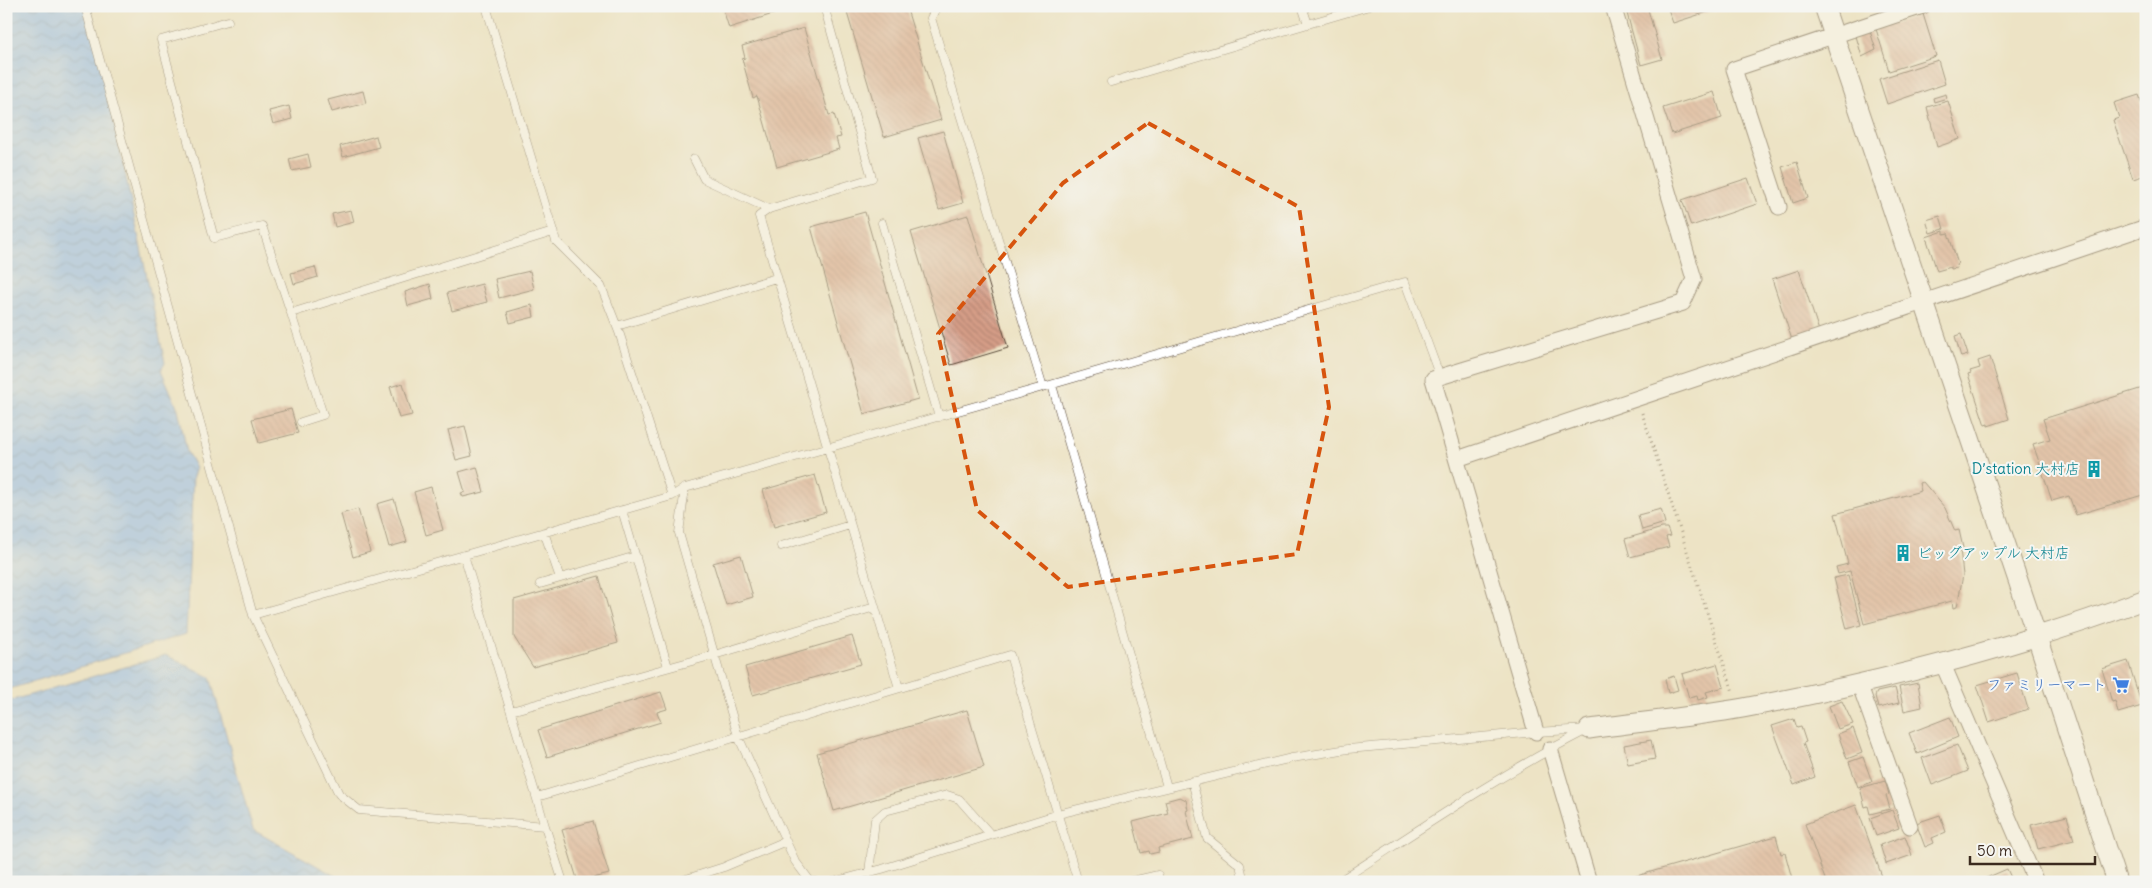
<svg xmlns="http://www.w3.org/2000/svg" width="2152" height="888" font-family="Delius,'Klee One',sans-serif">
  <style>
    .water { fill: url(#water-waves); stroke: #62728a }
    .building { fill: url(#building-back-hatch) }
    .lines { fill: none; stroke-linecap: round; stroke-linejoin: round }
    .service-casing { stroke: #564637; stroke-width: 9 }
    .minor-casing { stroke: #564637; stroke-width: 17 }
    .tertiary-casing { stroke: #564637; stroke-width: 21 }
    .path { stroke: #564637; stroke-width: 3; stroke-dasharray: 1 4; stroke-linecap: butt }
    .service { stroke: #fff; stroke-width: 8 }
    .minor { stroke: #fff; stroke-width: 15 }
    .tertiary { stroke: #fff; stroke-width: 19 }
    .marked { fill: none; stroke: #d7540e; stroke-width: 4; stroke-dasharray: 10 6; stroke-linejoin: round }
    .labels { text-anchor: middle; stroke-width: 4; stroke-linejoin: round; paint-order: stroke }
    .culture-label { font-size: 15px; fill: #0d838f; stroke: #f6f6f2; text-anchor: end }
    .shop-label { font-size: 15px; fill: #366cbe; stroke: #f6f6f2; text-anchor: end }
  </style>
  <defs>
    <pattern id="water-waves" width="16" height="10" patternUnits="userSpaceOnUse" patternTransform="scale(1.25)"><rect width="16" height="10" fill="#8ab9f5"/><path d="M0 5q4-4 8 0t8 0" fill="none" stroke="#7297c6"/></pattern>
    <pattern id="building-back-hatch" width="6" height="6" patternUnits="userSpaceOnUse" patternTransform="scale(1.25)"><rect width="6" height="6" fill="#d59d87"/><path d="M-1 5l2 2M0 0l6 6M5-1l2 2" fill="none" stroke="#ae806e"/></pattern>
  </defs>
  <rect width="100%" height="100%" fill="#f6f6f2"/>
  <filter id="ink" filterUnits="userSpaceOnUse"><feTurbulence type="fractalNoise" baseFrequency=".02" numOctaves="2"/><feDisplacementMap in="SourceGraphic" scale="10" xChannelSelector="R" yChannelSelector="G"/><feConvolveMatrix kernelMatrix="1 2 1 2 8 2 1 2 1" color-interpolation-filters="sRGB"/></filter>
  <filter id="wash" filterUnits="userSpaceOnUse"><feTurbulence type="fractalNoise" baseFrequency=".0096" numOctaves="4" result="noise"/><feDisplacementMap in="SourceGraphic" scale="20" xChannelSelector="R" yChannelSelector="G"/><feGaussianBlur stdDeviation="1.12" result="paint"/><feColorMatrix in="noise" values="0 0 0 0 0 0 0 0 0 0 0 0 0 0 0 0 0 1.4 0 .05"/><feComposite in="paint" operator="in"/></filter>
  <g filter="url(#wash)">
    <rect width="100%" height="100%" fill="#ede3c5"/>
    <!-- water -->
    <path class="water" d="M6,6h84l75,357 -4,7 17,39 9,43 9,16 -3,8 -7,158 -180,56z
      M166,655l44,22 43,153 93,52h-340v-180z"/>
    <g id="blocks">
      <!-- building -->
      <path class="building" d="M722,6h73v1l-66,21z
        M845,6h61l35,114 -57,17z
        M1625,6h22l15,53 -21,6z
        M1667,6h56v1l-50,16z
        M1923,14l13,42 -47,15 -13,-42z
        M804,28l25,87 5,-1 7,23 -5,1 3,11 -62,18 -20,-71 -4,2 -11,-39 3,-1 -3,-12z
        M1870,31l6,19 -14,7 -6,-21z
        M1938,60l7,24 -58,20 -8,-25z
        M363,91l3,12 -34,9 -4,-12z
        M1714,92l8,26 -50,16 -9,-26z
        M1946,94l1,4 -13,4 -1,-4z
        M2139,95l7,20v60l-13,4 -20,-59 6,-2 -5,-15z
        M1948,101l12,38 -23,8 -10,-40z
        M289,106l3,13 -19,5 -4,-13z
        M943,131l20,72 -24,7 -21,-72z
        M376,136l3,11 -36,10 -3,-11z
        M308,154l3,13 -19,4 -3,-12z
        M1797,162l11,36 -15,5 -11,-36z
        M1748,178l9,26 -66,22 -9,-26z
        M351,210l3,12 -19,5 -3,-13z
        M865,212l53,187 -54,15 -53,-187z
        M968,215l40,133 -57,17 -40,-133z
        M1940,216l4,13 -14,4 -4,-13z
        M1944,231v3l4,-1 10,31 -2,1 1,3 -6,1v-2l-14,4 -11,-34z
        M315,267l3,10 -24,7 -3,-11z
        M1799,270l21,64 -27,9 -21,-64z
        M530,271l4,18 -35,9 -4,-19z
        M430,284l3,15 -25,7 -3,-14z
        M482,284l5,18 -35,9 -5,-18z
        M532,305l2,12 -24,6 -3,-11z
        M1961,334l7,21 -7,2 -6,-21z
        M1990,357l19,62 -21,7v-2l-3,1 -17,-51 3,-1 -1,-2 10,-3 -2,-7z
        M403,383l9,32 -13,3 -9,-31z
        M2146,387v107l-70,21 -7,-19 -17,5 -19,-57 17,-5 -7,-20z
        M291,409l7,24 -39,10 -7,-24z
        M465,426l7,30 -16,4 -8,-30z
        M477,467l7,25 -21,5 -2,-4 4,-1 -6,-20z
        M815,475l11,37 -52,15 -11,-37z
        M1923,482l22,26 10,23 4,-1 4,18 -3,1 3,26 -6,32 -4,1 -1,-7 -88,23 -14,-53 -12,3 -2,-7 12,-3 -13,-50 86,-23 -2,-8z
        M431,487l12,43 -17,5 -12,-43z
        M394,499l13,43 -18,5 -12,-43z
        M358,509l12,43 -17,5 -12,-43z
        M1661,509l4,14 -23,7 -4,-15z
        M1662,528h5l3,8 -4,1 3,10 -39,10 -5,-18z
        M741,555l12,42 -27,8 -13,-42z
        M1848,575l13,50 -14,4 -13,-51z
        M599,576l19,67 -85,24 -19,-30v-37z
        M852,636l9,28 -108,31 -8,-28z
        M2128,661l14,45 -24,7 -3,-12 -3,1 -10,-33z
        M1717,664l7,23 -18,5 2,5 -10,3 -1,-4 -8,2 -7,-24z
        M2017,673l11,36 -39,13 -12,-37z
        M1674,676l4,14 -10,3 -3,-14z
        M1918,683l4,24 -18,4 -5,-24z
        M1895,688l4,15 -21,5 -3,-12 2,-4z
        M661,692l6,17 -10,3 4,10 -114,35 -9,-27z
        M1842,701l11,23 -15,5 -9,-23z
        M967,710l17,57 -150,44 -17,-58z
        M1950,717l8,20 -41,17 -8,-21z
        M1794,719l3,9 4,-1 5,15 -3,1 12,34 -21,8 -22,-59z
        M1853,728l9,25 -15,6 -9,-25z
        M1651,740l4,19 -27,5 -4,-19z
        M1957,745l11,26 -36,14 -10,-27z
        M1863,757l9,25 -14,5 -9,-25z
        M1885,781l4,13 -3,1 4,14 -20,5 -2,-8 -3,1 -5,-19z
        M1180,797l6,3 2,10 -2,1 7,28 -35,9 1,4 -9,2 -1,-3 -8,2 -8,-31 35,-9 -3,-12z
        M1856,805l28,77h-58l-21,-58z
        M1892,810l7,18 -23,8 -6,-18z
        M1940,815l6,17 -14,6 2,5 -9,4 -9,-24z
        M2067,816l7,24 -36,9 -7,-24z
        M593,821l16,53 -31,8 -16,-52z
        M1776,836l5,18 4,-1 8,29h-159l-1,-5z
        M1905,836l7,19 -26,9 -6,-19z
        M2007,869l6,13h-36z"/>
    </g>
  </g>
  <g filter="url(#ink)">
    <use href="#blocks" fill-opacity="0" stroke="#564637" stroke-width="1"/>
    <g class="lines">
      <!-- service casing -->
      <g class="service-casing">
        <path id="service" d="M85,6l168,609 419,-119 13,-8 358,-101 362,-105 35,95
          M486,6l70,235 45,45 18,46 53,164
          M937,6l-6,12 112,369
          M1302,6l6,18
          M228,21l-67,19 53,198 48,-12 29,87
          M1111,82l258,-76
          M694,159l10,20 65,30
          M882,223l57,194
          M617,326l159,-48
          M1052,385l115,402
          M301,422l22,-7 -32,-102 262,-81
          M685,488l-6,45 59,203 57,125 15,20 5,1
          M622,510l46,157
          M544,532l16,46
          M781,546l69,-21
          M464,555l81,271
          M540,584l96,-28
          M875,607l24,81
          M253,615l86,179 20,16 186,16 18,56
          M511,711l203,-56 161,-48 -116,-391 10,-7 103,-31 -48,-172
          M1192,781l15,57 33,27 4,17
          M537,797l473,-142 68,227
          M869,873l6,-53 10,-9 62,-16 12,4 32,36
          M677,882l47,-15 62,-26
          M833,882l49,-13 180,-56 230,-55 56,-9 188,-17 53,-3
          M1128,882l30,-7
          M1338,882c81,-52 161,-107 247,-151"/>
      </g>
      <!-- minor casing -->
      <g class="minor-casing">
        <path id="minor" d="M1779,207l-45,-138 189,-63
          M1457,459l689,-232
          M1942,662l94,220
          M1859,683l51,143
          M1536,732l-103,-353 250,-76 11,-24 -81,-273
          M1550,749l39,133"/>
      </g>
      <!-- tertiary casing -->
      <g class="tertiary-casing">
        <path id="tertiary" d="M1824,6l207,613 86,263
          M1589,729c51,-7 103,-12 154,-21 134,-25 275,-61 403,-109"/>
      </g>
      <!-- path -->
      <path class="path" d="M1642,413l91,279"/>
      <!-- service -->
      <use href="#service" class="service"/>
      <!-- minor -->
      <use href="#minor" class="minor"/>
      <!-- tertiary -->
      <use href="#tertiary" class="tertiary"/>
    </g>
  </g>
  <!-- marked area -->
  <path d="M0 0H2152V888H0ZM1148,123l151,84 30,200 -32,147 -229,33 -91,-77 -39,-176 125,-151z" fill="#ede3c5" fill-opacity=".55" fill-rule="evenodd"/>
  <path class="marked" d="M1148,123l151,84 30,200 -32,147 -229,33 -91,-77 -39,-176 125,-151z"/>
  <!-- icons -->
  <defs>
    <g id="building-bare" transform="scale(1.35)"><path d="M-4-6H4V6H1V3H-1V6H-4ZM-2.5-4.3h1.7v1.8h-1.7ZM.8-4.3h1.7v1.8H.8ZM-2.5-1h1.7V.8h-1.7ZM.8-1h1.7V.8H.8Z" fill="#0f9aa8" stroke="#f6f6f2" stroke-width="2.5" paint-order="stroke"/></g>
    <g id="supermarket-bare" transform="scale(1.35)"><path d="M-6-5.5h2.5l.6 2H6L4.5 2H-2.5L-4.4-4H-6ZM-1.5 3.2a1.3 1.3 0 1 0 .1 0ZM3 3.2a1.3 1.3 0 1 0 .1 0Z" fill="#3f7fe0" stroke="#f6f6f2" stroke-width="2.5" paint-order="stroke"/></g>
  </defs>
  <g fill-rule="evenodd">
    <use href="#building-bare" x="2094" y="469"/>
    <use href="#building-bare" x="1903" y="553"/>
    <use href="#supermarket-bare" x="2121" y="685"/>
  </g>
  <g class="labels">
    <!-- culture labels -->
    <g class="culture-label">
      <text x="2080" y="474">D’station 大村店</text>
      <text x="1917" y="558" text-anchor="start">ビッグアップル 大村店</text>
    </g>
    <!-- shop labels -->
    <g class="shop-label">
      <text x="2107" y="690">ファミリーマート</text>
    </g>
  </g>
  <!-- margin -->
  <rect width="2152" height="888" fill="none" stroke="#f6f6f2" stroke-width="25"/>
  <!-- scale -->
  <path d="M1970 856v8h125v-8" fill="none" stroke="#3b2a1e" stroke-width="2.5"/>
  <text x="1977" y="856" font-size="15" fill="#3b2a1e" stroke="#f6f6f2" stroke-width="4" paint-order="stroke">50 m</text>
</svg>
